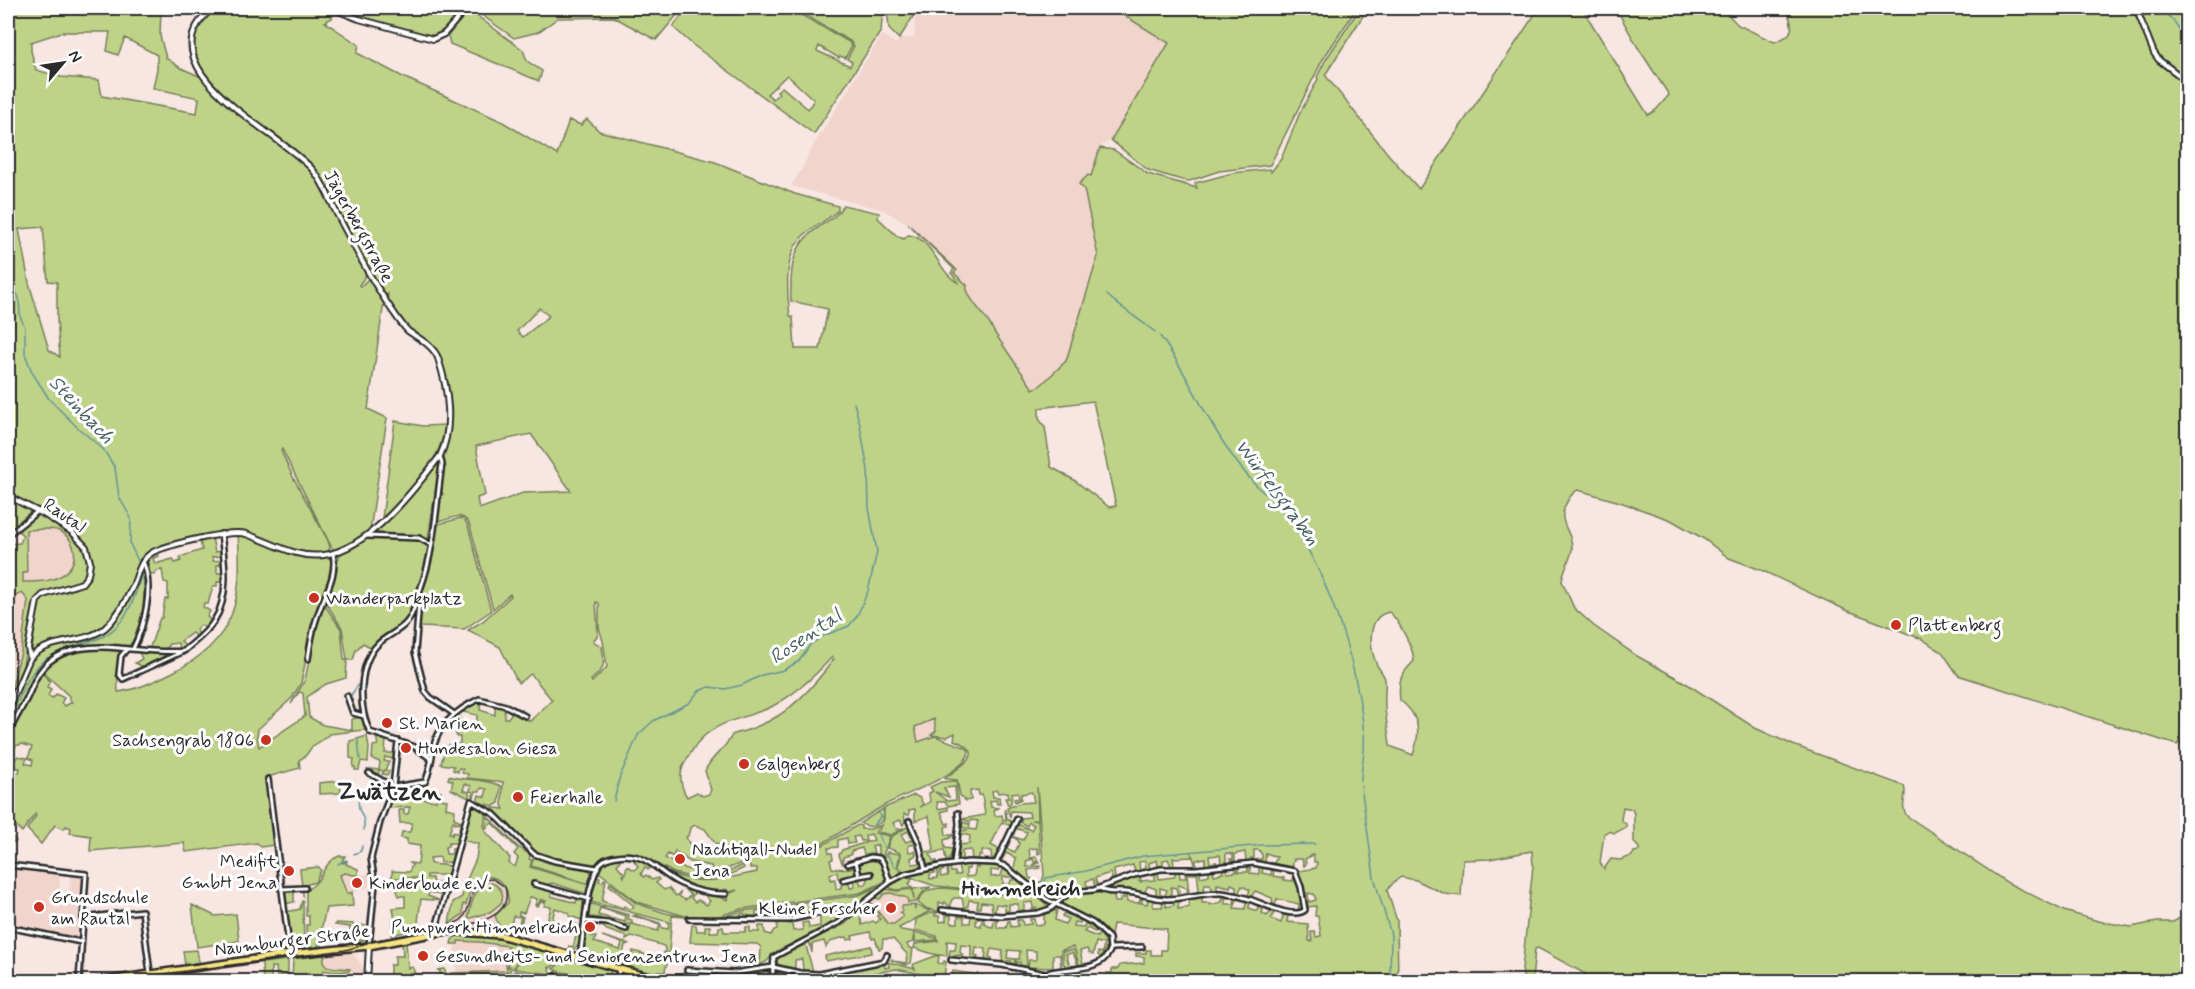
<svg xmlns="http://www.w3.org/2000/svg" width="2195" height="989" font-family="Mynerve,sans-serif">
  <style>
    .built { fill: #f1d4cc }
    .green { fill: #bfd388; stroke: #757f5a; stroke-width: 1.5; fill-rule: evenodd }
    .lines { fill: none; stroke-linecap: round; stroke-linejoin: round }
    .stream { stroke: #629397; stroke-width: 1.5 }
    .minor-casing { stroke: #2b2b2b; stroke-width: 8 }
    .tertiary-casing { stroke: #2b2b2b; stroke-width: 8 }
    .primary-casing { stroke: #2b2b2b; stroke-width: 10 }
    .minor { stroke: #fff; stroke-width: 3 }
    .tertiary { stroke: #fff; stroke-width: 4 }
    .primary { stroke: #f6e381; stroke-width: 5 }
    .tram { stroke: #2b2b2b; stroke-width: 1.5 }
    .poi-dot { fill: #c8321e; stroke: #fff; stroke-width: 2 }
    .labels { text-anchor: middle; stroke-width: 6; stroke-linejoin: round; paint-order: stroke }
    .street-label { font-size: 18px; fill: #2b2b2b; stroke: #fff }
    .poi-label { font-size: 18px; fill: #2b2b2b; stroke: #fff; text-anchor: start }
    .water-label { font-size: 20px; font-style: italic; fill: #475f61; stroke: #fff }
    .quarter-label { font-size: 21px; font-weight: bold; fill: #2b2b2b; stroke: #fff }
    .district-label { font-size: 24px; font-weight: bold; fill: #2b2b2b; stroke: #fff }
  </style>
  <rect width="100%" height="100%" fill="#f7e6e1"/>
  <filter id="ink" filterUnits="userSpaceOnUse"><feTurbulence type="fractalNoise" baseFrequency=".0167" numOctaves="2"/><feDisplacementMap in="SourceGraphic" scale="12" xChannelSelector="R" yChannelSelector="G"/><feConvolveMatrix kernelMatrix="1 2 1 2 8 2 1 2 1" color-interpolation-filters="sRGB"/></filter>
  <g filter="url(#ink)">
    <!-- built -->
    <path class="built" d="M913,8h199l58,34 -59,98 -9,5 -2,3 -9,28 -7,13 14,67 -32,105 -25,24 -8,4 -39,-57 -3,-8 -24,-32v-7l-13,-12 3,-4 -49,-45 -25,-14 -92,-24 11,-17 8,-18 72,-116 14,9 3,-5 15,-1 2,-28z
      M25,529l33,1 11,9 6,7 1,6 -4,11 -7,9 -9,6 -33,5v-10l4,-1z
      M23,592l5,8 -7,52 -13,44v-96z
      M934,719l2,13 -5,2 1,4 -14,4 -3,-15z
      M15,869l45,4 -1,28h9l3,-27 11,1 -5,62 -67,-12z
      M345,873l13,3 13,-3 1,13 -25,8 -7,-19z
      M485,878l13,1 6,5 4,8v11l-13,13 4,9 -14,4 -36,-1v-4l14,-10 11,-30z
      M891,893l16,5 1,7 -5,12 -9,7h-6l-18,-22 14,-8z
      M458,941l23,1 28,5 -2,24 -51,1v-7h-2l1,-20h3z
      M353,953l11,16 -1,12 -41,1 1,-27z"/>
    <!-- green -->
    <path class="green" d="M8,8h153l-1,28 6,22 15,10 20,9 28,28 79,63 6,7 51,95 1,5 -7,10 2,1 7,-7 2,1 14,22 -16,107 19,9 -17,112 -25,17 -12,3 -51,-101 -1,2 11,24 36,66 2,6 -2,6 -16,1 -18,-3 -55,-21 -18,2 -66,17 -12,7 -18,43 -20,26 -15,8 -58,18 5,-46 4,-5c13,-8 32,-6 43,-17 5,-4 7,-11 8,-17 3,-35 -58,-59 -84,-72zM62,32h48l-3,19 11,4 7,-17 32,17v14l-4,19 46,10 -2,15 -95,-17 -3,-16 -38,-3 -25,-7 -5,-19v-9zM43,227l5,54 9,1v37l3,38 -11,-7 -20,-67 -10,-54z
      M216,8h110l8,3 -2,7 -7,4 34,23 -2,8 46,24 98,44 56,34 12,-35 12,5 6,-6 12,12 116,31 80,32 43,12v4c-10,10 -23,16 -34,25 -21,18 -17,57 -14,81l3,1 2,32h25l8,-40 -37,-8c-1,-32 0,-56 28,-74 10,-7 19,-11 24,-22l36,8 -1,5 19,18 7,3 4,-4c25,2 31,40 51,48l-8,-10 3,-4 -46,-45 49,46 -3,3 13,12c-3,11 22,33 27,47l39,57 8,-4 25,-24 32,-105 -14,-67 -5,-5 9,-9 3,1 9,-28 14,2 34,24 49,14 -2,-5 38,-10 37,-4 1,3 10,-13 18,-44 19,-36 -1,-2 8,-16 35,-53h8l-43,67 63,79 31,35 120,-181h43l66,107 8,-5 13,-15 -32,-49 -21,-38h106l16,17 36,17c23,-7 19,-16 12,-34h348l18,45 35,33v660l-9,-3 -1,2 -219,-70 -15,-22 -21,-14 -76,-29 -85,-40 -32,-12 -25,-19 -33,-19 -51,-18 -42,-12c-5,2 -7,5 -10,10 -14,24 5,29 4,49 -1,11 -9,20 -10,32l12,27 20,18 43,30 47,26 71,46 38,17 111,41c4,11 -5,19 3,30l101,67 56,28 34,10 33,6 26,-5h16l14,-8v12l-2,1 3,1 -1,53 -201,1 -1,-2 -7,2 -380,-1 -60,-33 -3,1 -3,32h-8l-2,-12 11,-103 -1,-15 -42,8 -27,1 -2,36 -16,-2 -29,-14 -15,-3 -7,5 -7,8 10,31 1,60 -181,1 -46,-4 -32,4 -53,-1 7,-1 1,-3 6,1v-2h7v-3h5v-4h6l2,-4 24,-2v-6l-8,-1v-3h10v-3h5v5h10v-5h5l1,-21 -54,-5 -2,12 -15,-15 -34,-16 1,-4c14,-13 37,-6 55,-8v2l-4,1 1,6h5v-4h4l-1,-4 9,2h-6l1,6 12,1 2,-7 6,2h-4l-2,5 6,1 1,-6 12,2 -7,2v5h9l1,-6 8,-1 -5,2v5l8,-2v-5l11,-1 -6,2 -1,8 11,-2v-9l16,-3 -3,2v6h7l1,2 12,-3 1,-7 7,1v2h-5v6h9l1,-7 6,1 -4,1 -3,9 11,1 2,-9 3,1 -1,7 8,3 1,-5 -5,-2v-2l8,3 -1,3 3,2 -1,3 5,3 6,-7 7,3v2l-5,-2 -4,7 10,4 3,-10 10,2 -6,1 -1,6 21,2 1,17 3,1 -1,-10h4l1,5 5,-1 -3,-20h-3l1,-10 -8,1 -3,-11 3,-1 1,7 7,-2 -2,-6 -9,-1 -6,-22 17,-3 1,-6h-3v-5l-1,-2 -8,4 1,5 -2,2 -2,-7h-8l-2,8 -25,-4h7l3,-6 -11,-4 -1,9 -8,-1v-2h5v-4l-3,-5h-5v8h-3l2,3h-7l-1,-9 -10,2v7h-3l-2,-2h3v-5l-7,-1v9l-5,1 -1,-8 -11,1 1,7 6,-1v2l-11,1v-7l-9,2v7l-5,-16 1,6 -19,1 1,8h-3l-3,-7 -5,1v5l4,1 -12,2 3,-2 -1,-6 -8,3 1,6 -7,1 3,-2 -1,-7 -6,1 1,9 -5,1 -2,-7 -19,5 1,9 -7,3 4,-4 -2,-5 -15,5 2,6 3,1 -5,2 -2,-8 -7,2 1,5h3l1,2 -22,2 -15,10 -18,-11 5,-4 3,-10 -7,-88 1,33h-7l7,1 2,32 -2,1 -1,-6 -8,1 1,9 6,-1 3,6 -6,2 5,-3h-4l-1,-3 -7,2 1,6 13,-1v2l-12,2 1,8 4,1v3h7l-2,3 -5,1 -19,-17 2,-11 -10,-5 -5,9 -1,-2 5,-12 10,4 4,-8 -1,-4 -7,-4 12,4 4,-8 -12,-4 2,-4 14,6 3,-5 -5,-3 -2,4 -6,-3v-5l9,-1 -1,-5 -18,-1 -1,6 -3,-9 13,-5 14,-1 -2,-10 -11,2v5l-6,3 -1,-3 5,-1 -1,-6 -6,1 -1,10 -3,2 -3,-7h4l-1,-6 -10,1 -1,-3 -5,1 1,6h6l1,7h-3l-1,-4 -6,1 1,6 8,1 -5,2 1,6 7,-1 1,5h3l-1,-11 2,9 6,5 -2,3 -9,-4 -11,23 9,5 -8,11 -1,-10h-9v4h-3v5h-7l-1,-10 -9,1v9l-6,-2 1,-13 12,-1 1,-8 -11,-3 1,-3 7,1v-2l-7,-3 1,-4 9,2 -1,5 7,1 2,-9 -7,-1 -1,2 -8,-3 23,-4 -3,-20h-3l-1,-5 -8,1 1,9 -6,1 -5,-6 -3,-15 -12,-1c14,-15 46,-24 9,-39l1,-7 -8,4 -16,-2 5,-4 -2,-12 -19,8 3,15 17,-6 32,12 2,4c-4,22 -65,42 -84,53 -24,14 -47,29 -70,43l1,3 5,-5 37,-21 3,1v3h10l8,-3 -4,7 15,3 -8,22 -4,-2v-11l-6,2 2,6 -10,1 -2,-6 -11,3v4l-8,2v8l-4,-10 3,-5 32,-10 -3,-6 -6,2 1,5h-5l-2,-5 -6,1 2,6 -7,1 -1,-6 -9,2v7l-10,1 1,5h3l1,6 -3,1 2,8 13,1 10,-2 1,8 -9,3h-9l-1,-6 -7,2 1,6 4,-1 1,10 5,-1v-3l8,-2 1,5 5,-1 -1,-7 5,-1 2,6 5,-1 5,-11 -10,2 -3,-10 4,-1v-3l14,-2 5,5 5,13 -2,5 -24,11 -119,16 -28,9 -28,-2 -48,-14 -38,-30c2,-11 10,-13 19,-14l2,3 -3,4 7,8 -1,2 1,2 3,-11 8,4 3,-4 -4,-5v-4l13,5 4,5 -3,3 -3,-3 -4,7 3,3 2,-2 6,5 6,-2 1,2 -3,3 8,7 5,-2 7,8 4,-3 -1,3 6,4 6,-5 -5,-4 2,-3 8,3 -5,7 4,4 3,-2 9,5 3,-4 -4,-4 3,-3 19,6 1,-6 8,-4 -7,2 -4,-3 -14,4 -22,-7 -36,-21c40,23 60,16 103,7v-4h-7l-1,-6 10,-5 -1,-2 -10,5 -33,-17 -10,-14 -10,-4 -5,3 -2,8 -2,1 7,14 11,2v3l3,1 5,-9 5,-2 2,1 -2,4 6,4 4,-5 17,12 -15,6 -17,2 -1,-4 -21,-4 -15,-11 -2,6 -5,-3 -3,4c23,16 52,21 78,7l1,3 -19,9 -23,3 -28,-7 -28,-15 -14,-4 -19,2 -20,9 -38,-6 -24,-10 -30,-31 -14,-11 17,2 -2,-4 1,-23 -36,-4 1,-4 -6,-1 1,-4 -4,-1 -1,4 -5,-2 1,-4 -13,-2 4,-15h9l-1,-3 -5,-1 12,-1v-7h-3l-2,-7 2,-4 -7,-5 7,-8 7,12 13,-2v-8l-18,-4 22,-11 -1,10 15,5v-9l-6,-1 1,-3 14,5 1,11h3l5,-7 17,10 22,-21 -21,-26 -13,9 -18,-36 -32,-17 15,-9 28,-25 -1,-2 -17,15 -23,-83c-7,-18 -21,-5 -35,-4l4,-28h4l-3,-4 3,-23 3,-1 -3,-2 7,-38v-12l-10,-55 -11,-16 -22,-16 -20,-28 1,-5 -4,2 -13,-23 4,-7 -6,3 -48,-91c-27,-40 -121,-81 -127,-128 -3,-17 10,-32 22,-42zM539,308l10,8 -26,21 -6,-6zM1093,401l23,105 -7,1 -35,-27 -23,-13 -6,-40 -6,-8v-11zM531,434l40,57 -48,2 -44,16 -2,-11 8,-3 -9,-49zM596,602l3,1v25l4,13 4,26 -15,15 -1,-2c14,-12 14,-14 11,-33l-9,-6 5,-6zM1389,612c9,7 25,37 25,49 -14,14 -16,20 -14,39 20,16 21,31 13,55l-23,-9c-1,-13 -4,-25 -5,-38 -1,-10 1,-19 0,-29 -2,-7 -6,-9 -9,-16 -7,-17 -9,-47 13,-51zM832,657l2,2c-20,27 -44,55 -76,67 -8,4 -18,6 -26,9 -6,14 -21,21 -27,36l6,19 -2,4 -6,2 -6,-4 -10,5c-8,-13 -9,-25 0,-38 4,-6 8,-14 13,-19 18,-20 48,-22 71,-33 23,-12 44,-31 61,-50zM1623,807l9,2 2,5v28l5,6v3l-5,1 -2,4 -12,4 -9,-1 -7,10 -4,-6 4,-29 4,-3 7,2 11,-6v-3l-5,-4z
      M337,8h128l-19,23h-5v3l-10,3 -72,-20z
      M472,8h211l-27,32 -42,-23 -56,1 -20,14 -24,6z
      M687,8h102l60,34 3,4 -7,12 -5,-2 -1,2 -20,-12 -2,5 33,15 2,-4 -5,-3 7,-13 -4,-5 -57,-33h90l-2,23 -67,103 -121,-89 -20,-18zM787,75l27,25 -6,9 -26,-22 -5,4 2,2 -6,6 -6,-5z
      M887,8h21l8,4 -17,27 -10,-10z
      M1112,8h245l-34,51 -53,106 -51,6 -30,10 -7,-1 -34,-10 -37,-30 58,-97z
      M2138,8h49v72l-26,-21 -6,-7z
      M467,11l6,2 50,37 4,11 15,10 -3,10 -89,-37 -2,-8z
      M395,421l28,5 23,-1c-7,41 -36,66 -64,93z
      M437,464l2,2 -11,73 -57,-4 35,-35z
      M8,498l20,10 2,4 -22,19z
      M38,514l4,1c21,13 65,37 39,67l-40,12 -5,4 -13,67 -15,36 13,-49 7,-52 -6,-7 -14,7v-34l4,-2 -2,-5h-2v-15l12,-1 3,-7 -5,-6zM26,530c9,0 25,-3 33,1 23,11 19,39 -3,47 -9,4 -24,4 -33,4v-9h4z
      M461,518l3,1 4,7 23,85 -27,18 -44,-2 -1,-2v-26l8,-25 8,-49z
      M238,534c30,10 56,26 90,23l6,6 -11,38 -9,19 -13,63 -9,15 -34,31 -1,8 2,10 46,-31 -2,-23 -4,-1 -8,12 14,-24 13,-63 6,-13 17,25 3,31h3l-5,-32 -17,-27 15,-47 29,-17 51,3 6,2 2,4 -4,26 -17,47 -35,29 -9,-5 -7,7 -3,10h-6l-1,18 -20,6 -19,13 2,20 14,8 29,5v-11l8,-2 5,5 2,10 -3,-2 -35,4c-5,6 -11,8 -16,12 -7,7 -4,9 -14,14l1,8 -33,9 6,68 -12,2 -4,-4 -71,9 -2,-9 -94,8 1,-15 -21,-3 1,-5 -5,-2 -2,3 -9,-4 -14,19 -14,-15 9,-13 -1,-2 -13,18 -9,-8 1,3 -6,5 8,9 -1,2 -7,-5v-14l2,-2 -2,-1 2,-4 -2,-3v-38l11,-3 1,-5 -10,-1 -1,7h-1l2,-9 8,-9 9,2 -2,5 7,2 1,-5 -5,-2 4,-11 -10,-3 -14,4 1,-13 32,-63 9,9 -3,6 4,2 -3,7 5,2 3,-4 8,4 -3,5 4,3 7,-4 -3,-3 1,-2 -28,-26 14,-13 16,-8 -1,-2c-35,14 -35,29 -50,60l-8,-4c5,-13 9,-31 19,-43 16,-20 47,-16 68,-28 22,-12 32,-40 40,-62l6,1v7h-2c0,22 1,51 -17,69h-3c-7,14 -7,28 -6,44 19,-2 38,-11 55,-20 63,-31 70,-73 65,-138z
      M212,538l3,14 6,-1v5l-9,1 1,4 9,-1 1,4 -6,1v8h5l-1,9h-4v4h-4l-5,18 -4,-1 -1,4 7,4 -3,6 4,3 -6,8 -4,-3 -5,5 3,4 -3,2 -4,-3 -11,8 4,5 -6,3 -1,-6 -9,1 -4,6h-16l11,-32h2l3,-19h3v-16l-4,-1 -2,-12 -5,1 -3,4 -5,-2 -1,-15 9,-6 2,4 -6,2 2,6 18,-5 2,4 6,-2 -1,-4 22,-7 -2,-9z
      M139,652l36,1 1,1 -30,14 -11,-5 7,-4z
      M367,736l2,12 -1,14 -7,-1 -2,9h-4v-3h-2l1,-8 -4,-1v-17z
      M376,736l10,3 -1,14h10l-1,10h-2l1,-4 -8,-2 -1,4 5,1 -4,8 4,1 -1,4 -6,-1 2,-3 -4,-1 -3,6 -6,-7 8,1 1,-8 -8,-3 1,-13 5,-1z
      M449,776c16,5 37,2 52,10l-2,17 -5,3 -17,-4 2,-7 6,2 2,-8 -6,-1 -1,3h-4l-3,9v-8l-3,-1 1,-5 -6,-2 -2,6 6,2v6l-18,-9 2,-8 -5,-2z
      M338,781l3,8 -1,4 -21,1v-11z
      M956,781l3,23 -10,2 -4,-4h-8l1,7 10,-2v3l-7,2 5,12 3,-1v3l-4,1 1,8h7l-3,3 -6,2 1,8 8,1 -5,13 -3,1 1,-3 -2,-10 -14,4 3,7h4v3h-10l-4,-11 11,-3 -5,-34 -14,5v-12l-6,1v5l-5,-1 1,7 -2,4 -3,-5 -7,3 3,6 8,-1 -13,7 -13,-3 6,-13v-5c-2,12 -14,16 -24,9l23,-14 1,5v-6l30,-13 6,3 3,6 -3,3 10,-5 -1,-9 4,-2 -3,-4 11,-5zM955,787l1,13 -9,1 -12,-9 14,5 -5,-9z
      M439,792h2l-1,7 7,1 -1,8 9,2 -1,8 9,4 -2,9 -2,-1 1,-7 -5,1 1,-2 -3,-1 -4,13 3,1 1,-3 7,2 -3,9h-8l-1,3 -3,1 1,7h6v-5h4l-5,15 -2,-2 -8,1 -1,-6 -10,1 1,6 20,2 -3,9h-21v3h5l1,5h13l-3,13 -14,-4 -1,4 13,5 -20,-2 -4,30 -25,6 1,-15h2l-2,-12 12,-1v-11h-6l-5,-14 16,1v-4l7,-1h-25v-7l17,1 3,-7 -2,-2 8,1 2,-18 -13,-2v-5l-6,-1 1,-6h8l2,-9h-12l-1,-13h5v4h4l2,-7 -23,1 4,-9 17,1v-5l15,1v3l13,2z
      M473,805l13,6 -2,15 1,5 25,27 -1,5 6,4 3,-9 -4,-4 4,-5 -26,-26 -6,5 1,-12 30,30 13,9 -1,4 3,1 -2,7 59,18 -4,12 -2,-1 1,-3 -32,-10 -5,2 -15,-4 -1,1 2,5 8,-1 -2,2 10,3 3,-2 -1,7 25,7 1,-4h6l-1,21 -13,-4v-3l-14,-5 -3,13h-2l-1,4h-3l5,-18 -7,-1 1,-3 -4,-1 -3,4 2,-5 5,1 1,-1 -5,-2 -4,7 -2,-1 2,-6 -7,-2 -6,16 -5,-1v3l4,2 -2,6h-2l2,-6 -8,-1 -3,13 7,2 1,-5 2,1 -3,7 -19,-6 1,-3 -4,-9 13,-13c3,-18 -17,-36 -33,-20 -5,6 -7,15 -9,22l-3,-1v10l-14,10 4,-22 9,-5 2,-11 12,-27 2,-15 -16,-4 8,-34z
      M907,827l7,9 -3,1 -3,-6 -7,4 5,7 9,-3 3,7 -3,1 -1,-3 -6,2 1,6 6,-1 1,4 -5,3 1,6 10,-1 -2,5 -15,4 -7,-6 3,-10 -2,-4 -12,-4 4,-11z
      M887,852l13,2 -3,14 6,5 -9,4 -5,-2 -6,-16z
      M339,856h6l-3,5 1,2 4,-2 -1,3 12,5v7l-13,-3 -5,2 7,19 5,-2 1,14 -27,2 -4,18 -2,19 4,2 -17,1 -1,-23h3v-9h-3v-26c18,-8 15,-27 33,-34z
      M534,857l15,6 40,7 3,4 -3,10 -58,-18z
      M1242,864v2l-4,1v5h10l-1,-8 7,1 -4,1v7l9,1v-9l11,2 -1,2 -6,-1 -1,5 9,2 1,-7 10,2h-8l-1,6 11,2v2l9,1 1,-7 8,25 -1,11 -3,1 1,-7 -22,-5 -2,6 4,2 -6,-2 -1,-7 -17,-7 -4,6 -9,-2h6l2,-5 -8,-4 -4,8 -9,-2h7v-6l-5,-2 -1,3 -13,-3v5l5,3 -9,-1 -3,-7h-5l-1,5 3,2h-8l-2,-21 8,-1 -6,2 2,6 8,-2v-6l8,-1 -4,1 1,6 9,-2 -1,-6 11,-2 -6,3v5l9,-1v-7z
      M958,865h11v4h-3v8l8,-1 2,-11 2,3 1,-3 20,2 -1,4 -7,-1v7l10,-1 2,-7 9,5 -1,3h-8v7h7l1,-4h3v-5l18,17 -17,1 -80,-7 -28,-10 27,-7 1,4 -5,1v5l8,-1 -1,-9 7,-1v2l-4,2 1,5 7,-1 -1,-6 3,-4 1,6h4v3h5z
      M319,867l2,3 -6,12 -13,4 -2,-17z
      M1179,869l1,9h6l-2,-9 3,3 8,-1 1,3h-9l2,20 -5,1v-2l4,-1 -1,-4 -8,-3 -1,1 3,9 -3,1 -2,-8 -5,-1v10l-6,-1 2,-6 -7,-2v7l-4,1v-7l-8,-3 -4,7 -17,-4 -19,1 -1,-1 26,-12 19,-4 -12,3 1,6 -2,-1 16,-1v-5l3,-3 1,7 15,-2 2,-7z
      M597,877h3l-1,4 4,1 1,-3 2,1 -4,21 21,7 1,-2 6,4 4,-4 -25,-21 1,-2 26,20 29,10 20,4 -13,-1 -4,47 -2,3 -1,6h-18l-59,-19 -4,-6 3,-23 3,-1 5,3 -6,-1 -1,4h3v7l5,1 -2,5 26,8 2,-7 -20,-7 26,8 -3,1 -2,9h-3l3,9 5,1 6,-5 -2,-2 1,-6 28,8 3,-7 2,1 -2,-7 -33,-10 -5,4 1,-3 -20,-7 -5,-4 -2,1 -2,-2 6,-1 25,8 2,-8 -13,1 -18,-4v-3l-9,-1 -1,3h-1v-15l3,-1 37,11 -1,4 4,1v4l26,7 2,-7 -27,-8 2,-1 25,8 2,5 6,1 1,-7 -78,-20zM600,908l26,8 -1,6 -27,-7z
      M905,877l6,2v3l-2,1 3,5 -16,2 -8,-3z
      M492,883c9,4 13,11 9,20l-11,9 -22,7c3,-14 6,-35 24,-36z
      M881,885h2l-29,24 -16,-3 -24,6 -1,-1 8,-3v-3l-12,1 1,8 -14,3 2,-5 6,-1 -2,-7 -8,1 1,7 -5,1 1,5h-11v-2h7l-1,-7h-10l-2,10h-14v-3h8v-6l-12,1v8l-14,-6 -2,2v3h-20l21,-7 118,-16z
      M931,887l-7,4 -8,11 -8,1 -1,-5 -16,-5 -7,1 -4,5 -5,-1 11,-9 11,2 15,-2 2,11 -1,-11z
      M945,888l64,7 26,-1 13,12 -2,3 -9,2 -1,-3h-3l-1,-6 -8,1v7l-6,1v-7h-9v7h-4v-6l-9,-1 -1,7 -3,-1 -1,-7 -10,-1 -1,6h-3l1,-7 -9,-1 -1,6 -4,2 -2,-10h-8l-3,3v7l-6,-6 -1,2 -5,-2v9c-7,0 -15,-3 -21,-8 4,-13 14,-15 27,-15z
      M286,889h17v8v-6h-7l-2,2v9l-9,2 -1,-13z
      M302,901h1l1,47 -13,2 -5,-38 14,-3z
      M870,902l18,22h6l9,-7 -3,-5 2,-1v-5l12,-1 1,5v-5l15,6 -31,17 2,2 13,2v10l-7,2 1,3 5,2 -2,14 -5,2 -15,-5 1,-1 1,2 13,2 1,-9 -14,-15h-10l-1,9 -3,1 -4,-11 -3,1 -2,-7 -18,4 1,3 -5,1 -1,-3c-10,2 -17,3 -21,10l-2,-6 -12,3v9l-3,-12 36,-17 12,-11 3,3 2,9 11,-4 3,2 4,-4 -3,-3 2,-2 -11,-10z
      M192,905l23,11 21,-2 3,27 -42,6z
      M1057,910l-2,10 10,4 3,-5 -6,-3 2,-3 17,8 -1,2 -6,-1 -1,4 11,1 1,-4 12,7 -2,2 -8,-4 -3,4 13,5 3,-5 7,14 -6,12 -3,-3v-3l4,1 2,-9 -8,-2 -3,13 -4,-2 -2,-4 -7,2 3,13 -4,1 -4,-15 3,15 -5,-12 -7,1 4,13 -5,1v-3l-2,-1v-13l11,-1 -1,-3 -12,3v18l-1,-13h-7v13l-25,-1 1,-7h7v-9l-10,-1 1,16 -7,-1v-3h-3l-1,3v-6h3l1,-8 -12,-1 -1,8 8,1 -1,6 -3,-1v-3h-4v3l-5,-1 1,-12 -12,-2 -2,8 3,1v4l-7,-1 1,-12 -10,-2 -1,8 3,1 -1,4 -6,-1v-13l-10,-1 -1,7 3,3 -14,1 1,-6h5l1,-8 -9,-1v15l-14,-2 -19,-6 1,-4 23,-3 -1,-5 -22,-6 1,-11 18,-7h5l-4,2v2h4l1,6 6,-1v-5l5,-1v8h7v-7l6,1v6h6l1,-7 3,-2h5v5h-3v6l5,1 1,-7h2v4l3,1 1,2 5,1 1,-6h3v7h9l2,-7h2l1,6 7,-1 -1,-6h5l1,5 8,-1 -1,-5h4l1,6 9,-1v-10z
      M837,911h3l3,4 -5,6 -61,30 -11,11 -6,3 1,-18 -4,-3 -67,-2 2,-17h4l1,6h8v-5h5v6h8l1,-5h4l1,5h21l1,-5h4v5h9v-6h5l1,7 6,2 3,-5 3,-1v-7l12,-1v3h3l1,7 10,-1 -1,-7 6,-1 1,6 11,-2v-11z
      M569,922l8,3 4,4 -2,16 -6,5 -5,-1 1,-3 4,1 5,-18 -10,-3z
      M337,923l16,1 1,3h5l2,-2 6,1 -3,14 -14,2v-15l-15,-2z
      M915,932l21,6 1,2 -22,2z
      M458,935c33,-2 64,8 95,17 20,6 39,11 57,19l3,9 -9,-1 -12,2 1,-3 -7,-1 -2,3 1,-4 -6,-1 -2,3 -1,-3 -6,-1 -2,3v-4l-6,-1 -1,3 -2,-4h-2l-2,3 1,-4 -3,-1 4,-3 1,-4 -6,-4 5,6 -7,4 -1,-1 1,7 -35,-5 5,-19 -6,19 -6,-4v-19l-29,-4 -21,-1v3h-7l1,-4z
      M406,941l2,27 5,-1 2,7h6l1,5 4,-1 1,3 10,-2 -1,-3h4v-5l-3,-1 8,-1 2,12h-57v-16h5v-9h8l-1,-14z
      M805,942l8,30 -10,-2 -1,-11 -7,1v7l-3,2 -15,-5v-5l4,-4z
      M871,946l1,7 -46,8 -1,-5z
      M197,950l2,12 -14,3 -2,-14z
      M324,955v9l3,3 23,2 -1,2 -14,1 -12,-2 -1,11h-17l-1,-2h-8v2h-4l1,-22z
      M935,956h4l-1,7 5,1 1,-3 2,1 -2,16 8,2 1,-9 67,10 2,-11 17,4v8l-98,-1 -20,-7 -25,-5 -63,12 -56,1 -1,-9 2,-3 25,6h19l62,-13 1,5 4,-1 -1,-5 27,7 -2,-3 1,-2z
      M288,960v21h-3l-1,-5 -7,1 -1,-10h-5v14h-8l-1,-18z
      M506,965l5,5 -6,5 -55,-2 57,-2z
      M763,969l5,3v4h-4v5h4l-87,1 -30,-7h32v-2l51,4z
      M515,971l33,5v5h-26l-1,-5 -10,-2z
      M889,974c12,0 24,0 33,7h-32l-1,-5 -20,5 7,-4z
      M452,975l25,1v5h-2v-2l-13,-1v3h-14z
      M627,975l29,6h-37l3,-5z"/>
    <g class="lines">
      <!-- stream -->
      <path class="stream" d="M2158,8l15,12 11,16 4,2
        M8,275l11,23 1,18 5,12v26l7,18 17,27 28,28 26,22 12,19 4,29 12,21 -1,26 8,17
        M1107,295c15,14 32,24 48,37
        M1160,336c25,33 40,71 63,106 9,14 21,31 33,43 7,8 16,14 23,22 47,56 79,156 85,228 2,14 -3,31 -3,46
        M362,675v-2
        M349,698l12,-17
        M8,725c9,-20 16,-46 33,-62 10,-9 23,-14 37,-18 7,-3 15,-4 22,-7 26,-11 35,-40 42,-65
        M358,740l2,19
        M1361,786l13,91 17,58 -1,47
        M357,788l2,21 5,11v10
        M614,801l5,-22 19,-44 15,-14 36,-18 10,-12 10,-4 16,2 17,-4 20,-10 22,-5 15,-9 11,-16 13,-9 26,-10 8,-10 11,-25 9,-39 -8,-44 -1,-38 -8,-45 -6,-22
        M874,825l6,-8 -1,-5
        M878,835l6,12
        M354,854l7,-3 1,-5
        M887,854l8,13
        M338,864l8,-4
        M1043,889l3,-11 40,-7 57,-15 120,-11 52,-1
        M318,947l1,-15
        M873,979l19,-4 23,3"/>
      <!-- minor casing -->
      <g class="minor-casing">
        <path id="minor" d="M8,535l30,-24
          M367,536l52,2 11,6
          M417,599l2,3 -4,50 10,39 5,6 24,17
          M133,649c12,-25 21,-62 10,-88
          M184,651c10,-9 23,-18 30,-30 16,-25 11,-59 7,-87
          M308,659c2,-14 4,-28 9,-42 6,-20 21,-41 16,-63
          M347,696l6,17 11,3
          M8,735c5,-13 13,-25 19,-37 4,-8 7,-18 12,-25 17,-26 52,-28 80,-25 22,2 43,5 65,3l-61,28 -4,-5 2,-18 6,-7
          M431,759l-16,-12 -45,-15c-12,-24 -12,-68 8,-88 8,-8 22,-13 29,-22 7,-9 11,-24 14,-35 14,-38 15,-82 21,-123l-2,-7
          M369,773l24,14 32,-5c6,-12 6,-23 9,-37 6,-22 26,-37 45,-46l27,7 19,10
          M268,779l22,175
          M909,821l10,22 6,26
          M954,863l5,-39 -1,-11
          M996,863l21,-44
          M848,864l23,-7 8,1 4,4 7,20
          M8,865l78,9 -7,108
          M859,876l12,-2
          M843,880l16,-4 -3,-15
          M534,884l55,15
          M281,889l24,-1
          M942,910l59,6 37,-3 12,-4 20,-17 24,-2 40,-15 27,-6h35l57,-6 42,8 6,16 4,23c-11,10 -43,-7 -56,-11 -9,-3 -18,-5 -27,-6 -20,-1 -36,6 -55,6 -14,0 -27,-6 -41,-7 -10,-1 -18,2 -26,-4
          M83,918l59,-7 8,62
          M689,919l100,1 49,-11 5,1 6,6
          M586,921l22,2 18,6
          M8,927l73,15
          M435,932l36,-131 23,13 40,40 21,7 42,7
          M369,945l6,-61 -4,-26 9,-36 13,-35 5,-46
          M1111,948l31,-1
          M580,957c4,-26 6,-67 18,-90 3,-7 12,-10 19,-11 30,-5 39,16 64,28 14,7 30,10 45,10
          M951,960l51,5 43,9
          M687,970l47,3 39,-6 27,6 19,1 65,-13 3,-6
          M863,977l1,5
          M505,982v-2
          M550,982l1,-4 4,-2 29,6
          M617,982l2,-14
          M772,982l2,-25 66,-35 50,-40 15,-8 34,-8 29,-4 28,1 9,3 41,33 47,24 16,15 1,13c-12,24 -45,14 -65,23
          M1042,982l3,-8"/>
      </g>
      <!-- tertiary casing -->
      <g class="tertiary-casing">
        <path id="tertiary" d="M331,8l28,11 74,20 11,-5 23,-26
          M2136,8l18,45 5,7 29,22
          M8,496l37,19 27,17 14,15 4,15 -2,13 -6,8 -39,12 -6,6 -9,47 2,10 -22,51
          M30,658c19,-21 53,-13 75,-30 12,-11 21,-27 28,-42 5,-12 7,-27 20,-34 15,-7 78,-23 93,-18 26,8 49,25 78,21 45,-6 90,-65 116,-99 14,-29 8,-68 -2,-98 -5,-13 -19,-19 -30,-27 -5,-5 -10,-12 -14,-18 -22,-31 -39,-65 -57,-99 -7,-14 -13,-31 -24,-44 -32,-38 -175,-102 -100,-162
          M367,982l2,-36"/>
      </g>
      <!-- primary casing -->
      <g class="primary-casing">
        <path id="primary" d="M95,982l195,-28 79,-8 78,-15 53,4 166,47"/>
      </g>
      <!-- minor -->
      <use href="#minor" class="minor"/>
      <!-- tertiary -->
      <use href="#tertiary" class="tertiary"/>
      <!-- primary -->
      <use href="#primary" class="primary"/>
      <!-- tram -->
      <path class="tram" d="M87,982l23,-4
        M103,982l242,-32c9,-2 18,-6 27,-9 18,-4 81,-11 91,-23 9,-11 6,-27 17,-38l13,-1 12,8c10,33 -41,40 -64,41"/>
    </g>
  </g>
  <!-- markers -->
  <g class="poi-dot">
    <circle cx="314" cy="598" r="6"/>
    <circle cx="1896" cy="625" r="6"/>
    <circle cx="387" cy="723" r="6"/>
    <circle cx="266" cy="740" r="6"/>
    <circle cx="406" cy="748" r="6"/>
    <circle cx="744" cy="764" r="6"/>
    <circle cx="518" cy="797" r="6"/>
    <circle cx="680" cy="859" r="6"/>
    <circle cx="289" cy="871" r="6"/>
    <circle cx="357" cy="883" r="6"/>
    <circle cx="39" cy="907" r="6"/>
    <circle cx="891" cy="908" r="6"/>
    <circle cx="590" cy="927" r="6"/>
    <circle cx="423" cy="956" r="6"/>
  </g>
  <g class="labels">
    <!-- street labels -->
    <g class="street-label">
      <text transform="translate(359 226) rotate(61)" y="6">Jägerbergstraße</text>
      <text transform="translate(65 515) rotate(34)" y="6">Rautal</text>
      <text transform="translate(292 940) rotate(-7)" y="6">Naumburger Straße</text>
    </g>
    <!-- poi labels -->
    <g class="poi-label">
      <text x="326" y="604">Wanderparkplatz</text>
      <text x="1908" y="631">Plattenberg</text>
      <text x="399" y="729">St. Marien</text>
      <text x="254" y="746" text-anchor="end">Sachsengrab 1806</text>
      <text x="418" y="754">Hundesalon Giesa</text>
      <text x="756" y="770">Galgenberg</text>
      <text x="530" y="803">Feierhalle</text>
      <text x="692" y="855">Nachtigall-Nudel<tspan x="692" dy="21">Jena</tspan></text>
      <text x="277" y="867" text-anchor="end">Medifit<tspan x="277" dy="21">GmbH Jena</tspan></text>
      <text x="369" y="889">Kinderbude e.V.</text>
      <text x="51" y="903">Grundschule<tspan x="51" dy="21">am Rautal</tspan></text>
      <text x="879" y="914" text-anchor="end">Kleine Forscher</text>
      <text x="578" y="933" text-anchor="end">Pumpwerk Himmelreich</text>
      <text x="435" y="962">Gesundheits- und Seniorenzentrum Jena</text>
    </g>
    <!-- water labels -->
    <g class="water-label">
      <text transform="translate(82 409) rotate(47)" y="7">Steinbach</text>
      <text transform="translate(1278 492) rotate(53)" y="7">Würfelsgraben</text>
      <text transform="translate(805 636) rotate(-34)" y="7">Rosental</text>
    </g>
    <!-- quarter labels -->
    <g class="quarter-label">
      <text x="1021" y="895">Himmelreich</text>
    </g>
    <!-- district labels -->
    <g class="district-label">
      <text x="389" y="799">Zwätzen</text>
    </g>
  </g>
  <!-- margin -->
  <rect width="2195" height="989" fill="none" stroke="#fff" stroke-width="30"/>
  <rect x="15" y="15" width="2165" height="959" fill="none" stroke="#2b2b2b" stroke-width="2" filter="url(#ink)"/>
  <!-- north arrow -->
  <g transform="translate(63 63) rotate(61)" stroke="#ffffff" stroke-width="4.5" paint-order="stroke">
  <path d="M0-4.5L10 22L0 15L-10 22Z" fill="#2b2b2b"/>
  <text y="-9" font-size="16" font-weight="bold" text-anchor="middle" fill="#2b2b2b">N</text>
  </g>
</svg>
